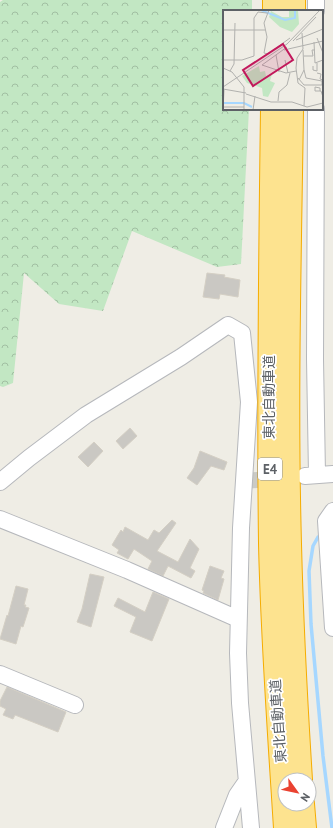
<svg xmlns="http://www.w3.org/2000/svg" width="333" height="828" font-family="'PT Sans','Noto Sans JP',sans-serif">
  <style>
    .forest { fill: url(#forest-crowns) }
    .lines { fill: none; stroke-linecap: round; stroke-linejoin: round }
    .stream { stroke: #a6d7ff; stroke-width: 3.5 }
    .building { fill: #cac8c3; stroke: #d4cfc4 }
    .minor-tunnel { stroke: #cacac5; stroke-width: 16; stroke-dasharray: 16 8; stroke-linecap: butt }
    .minor-casing { stroke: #b6b8bc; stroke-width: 18 }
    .highway-casing { stroke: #f5ac00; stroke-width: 24 }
    .minor { stroke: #fff; stroke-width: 16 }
    .highway { stroke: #fde38f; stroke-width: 22 }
    .labels { text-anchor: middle; stroke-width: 3.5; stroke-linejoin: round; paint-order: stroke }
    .shield { fill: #fff; stroke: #8e9094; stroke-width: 1 }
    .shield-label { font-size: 13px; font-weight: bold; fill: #5d6166 }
    .street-label { font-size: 14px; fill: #5d6166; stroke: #fff }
    .inset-river { fill: none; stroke: #a6d7ff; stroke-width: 2 }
    .inset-road { fill: none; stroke: #b1b1ae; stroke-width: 1 }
    .view { fill: #c2185b; fill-opacity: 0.15; stroke: #c2185b; stroke-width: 2 }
    .inset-edge { fill: none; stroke: #5d6166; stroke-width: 2 }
  </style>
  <defs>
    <pattern id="forest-crowns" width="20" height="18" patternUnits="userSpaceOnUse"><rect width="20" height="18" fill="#c2e7c3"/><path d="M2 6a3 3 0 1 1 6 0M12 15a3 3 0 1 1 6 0" fill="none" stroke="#a1bfa2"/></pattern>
  </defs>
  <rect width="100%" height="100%" fill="#efede5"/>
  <!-- forest -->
  <path class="forest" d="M3,0h249v11h-28v98h25l-8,155 -24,3 -85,-36 -29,80 -44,-7 -35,-31 -11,110 -10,4 -3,-1v-384z"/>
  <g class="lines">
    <!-- stream -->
    <path class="stream" d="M318,537l-5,9 -4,25 2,53 12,132 9,72"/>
  </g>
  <!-- building -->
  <path class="building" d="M207,273l18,2 -1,2 16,3 -2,17 -18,-3 -1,5 -16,-2z
    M130,428l7,8 -14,13 -7,-8z
    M94,442l9,9 -15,16 -10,-10z
    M200,451l27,11 -3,8 -13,-4 -14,19 -10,-7 7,-10z
    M172,520l4,3 -19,28 21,11 12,-23 9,10 -9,19 5,3 -4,7 -23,-12 -5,10 -15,-7 4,-8 -18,-12 -6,10 -11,-6 2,-3 -7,-5 9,-15 2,2 2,-5 23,13 6,-10 5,3z
    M210,566l14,5 -3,7 3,1 -6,21 -15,-7 1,-2 -2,-1z
    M90,574l14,3 -13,50 -14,-5 5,-13z
    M16,586l12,3 -4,16h2l-1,2 4,1 -6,19 -2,-1 -5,18 -16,-5 7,-24 1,1z
    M153,592l16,7 -17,42 -22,-9 6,-15 -22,-11 4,-8 27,14z
    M7,687l59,25 -8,20 -43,-17 -2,4 -10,-4 3,-6 -6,-3v-5z"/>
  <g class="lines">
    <!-- minor-tunnel -->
    <path class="minor-tunnel" d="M244,481l36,-3"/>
    <!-- minor casing -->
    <g class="minor-casing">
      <path id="minor" d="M316,0v11
        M316,109l-1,250 2,116
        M305,476l28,-2
        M0,482l29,-24 57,-43 95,-58 47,-32 14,8 7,69 -8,126 -3,125 2,50 11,125
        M333,511l-7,10 7,107
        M0,519l127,51 111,49
        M0,674l75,31
        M224,828l13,-33 9,-13"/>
    </g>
    <!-- highway casing -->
    <g class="highway-casing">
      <path id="highway" d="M274,11v-11
        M294,11v-11
        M272,109c-2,145 -4,289 -2,434 2,95 9,190 15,285
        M292,109c-2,145 -6,290 -2,435 2,79 6,157 11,236
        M303,804l2,24"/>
    </g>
    <!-- minor -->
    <use href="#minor" class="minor"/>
    <!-- highway -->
    <use href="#highway" class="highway"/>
  </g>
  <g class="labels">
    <!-- shield labels -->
    <rect class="shield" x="258" y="458" width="24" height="22" rx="3"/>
    <g class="shield-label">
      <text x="270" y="474">E4</text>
    </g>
    <!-- street labels -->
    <g class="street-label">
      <text transform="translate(269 397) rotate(-90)" y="5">東北自動車道</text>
      <text transform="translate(278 721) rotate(-94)" y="5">東北自動車道</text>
    </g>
  </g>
  <!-- overview -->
  <g transform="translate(223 10)">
    <rect width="100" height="100" fill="#efede5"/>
    <path d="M66,0h9l1,14 -7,8 -12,-5 -11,-10 2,-6 11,6h7zM36,56l1,6 5,-1 1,5 6,-2 -2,7 5,2 -7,14 -5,-1 -1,-8 -15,-5 -5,-7z" fill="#c2e7c3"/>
    <path class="inset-river" d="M38,0l24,10 10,-2v-8M1,93h20l8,4"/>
    <path class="inset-road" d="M0,20h42M79,23l1,16 -6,9 -1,10 2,15 7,5 -1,18M94,28l6,15M73,30l27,-11M70,31l23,-24M91,32l1,21 8,-3M64,37l-25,18 24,8 10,-2M61,40l39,-9M41,43l4,1 22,-16M41,43l3,-16 -3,-14 5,-13M53,45l3,17M81,46h9l-1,-6h3M0,50h19l12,-4v-38l4,-6 9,1M62,50l3,13M90,56v4l4,1v-8M0,58l9,4 12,15v23M7,61l4,-7 1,-41M94,63l4,1 -1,5 3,1M75,68l6,7h18v-4l-16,-3 -2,-8M76,70l5,-10 -1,-20M0,77l64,-43 33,-34M0,79l23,4M97,81v-3l-5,-1v4h6l2,6M23,84l25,8h21l15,5 16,-4M55,91l1,-9 8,-7 3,-12M0,97h21M0,100l1,-20M30,100l2,-14"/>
    <path class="view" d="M60,34l10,16 -40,26 -10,-16z"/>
    <rect width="100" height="100" class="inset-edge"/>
  </g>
  <!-- north arrow -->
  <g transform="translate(297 792) rotate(123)"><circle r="19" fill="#ffffff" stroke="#bec0c2"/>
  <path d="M0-3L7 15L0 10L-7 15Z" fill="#ea4231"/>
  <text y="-6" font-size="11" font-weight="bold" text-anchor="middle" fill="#5d6166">N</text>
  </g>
</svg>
